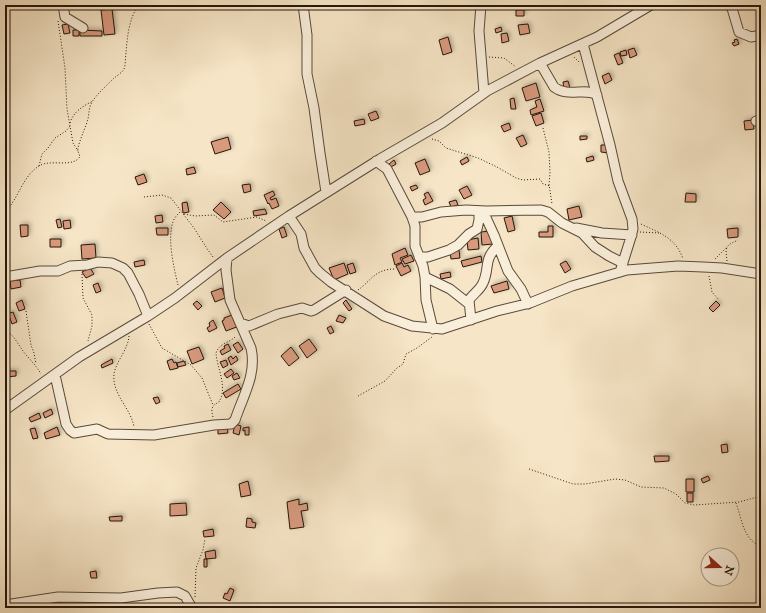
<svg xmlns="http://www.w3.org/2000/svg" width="766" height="613" font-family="'IM FELL Great Primer',serif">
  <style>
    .building { fill: #d8997d; stroke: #25160a; filter: url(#shadow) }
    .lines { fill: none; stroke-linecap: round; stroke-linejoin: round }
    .minor-casing { stroke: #594a39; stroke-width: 11 }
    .path { stroke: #25160a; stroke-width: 1; stroke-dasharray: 1 2; stroke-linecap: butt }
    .minor { stroke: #f9eeda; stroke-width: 9 }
  </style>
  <defs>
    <filter id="shadow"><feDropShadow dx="2" dy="-2" stdDeviation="2" flood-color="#0004"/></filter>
  </defs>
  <rect width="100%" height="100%" fill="#f6e5c6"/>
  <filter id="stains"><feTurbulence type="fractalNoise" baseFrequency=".005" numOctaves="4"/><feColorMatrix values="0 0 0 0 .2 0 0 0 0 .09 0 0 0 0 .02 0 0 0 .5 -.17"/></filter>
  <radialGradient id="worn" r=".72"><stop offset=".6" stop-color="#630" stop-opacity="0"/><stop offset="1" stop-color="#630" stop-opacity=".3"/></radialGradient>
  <!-- building -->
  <path class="building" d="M112,9l3,25 -11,1 -3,-25z
    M516,10h8v6h-8z
    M68,24l2,9 -6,1 -2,-9z
    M528,24l2,9 -10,2 -2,-10z
    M501,27l1,4 -6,2 -1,-4z
    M73,30h6v6h-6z
    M80,30l22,1v5h-22z
    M507,33l2,8 -7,2 -1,-9z
    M448,37l4,15 -9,3 -4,-15z
    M737,39l2,5 -5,2 -2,-3 3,-1 -1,-2z
    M634,48l3,7 -7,3 -2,-8z
    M626,50l1,5 -6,1 -1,-4z
    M619,53l4,10 -5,2 -4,-10z
    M609,73l3,7 -7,4 -3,-8z
    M568,81l2,7 -6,1 -1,-7z
    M536,83l4,14 -14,4 -4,-13z
    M514,98l2,11h-5l-1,-10z
    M540,99l4,12 -13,4 -1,-5 7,-3 -2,-6z
    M376,111l3,7 -8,3 -3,-7z
    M541,113l3,10 -8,3 -4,-10z
    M364,119l1,5 -10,2 -1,-5z
    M753,120l1,9 -9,1 -1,-9z
    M509,123l2,6 -7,3 -3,-6z
    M523,135l4,9 -6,3 -5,-9z
    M580,136h7v3l-7,1z
    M228,137l3,12 -16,5 -4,-12z
    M601,145h8v8l-8,-1z
    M593,156l1,4 -7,2 -1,-4z
    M467,157l2,4 -7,4 -2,-4z
    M425,159l5,12 -10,4 -5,-12z
    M394,160l2,4 -5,3 -2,-3z
    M194,167l2,6 -9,2 -1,-6z
    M144,174l3,8 -9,3 -3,-8z
    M250,184l1,7 -7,2 -2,-8z
    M416,185l2,3 -6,3 -2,-4z
    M467,186l5,9 -8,4 -5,-9z
    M273,191l2,4 -5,3 1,2 5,-2 3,8 -7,3 -3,-6 -1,1 -4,-9z
    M428,192l5,9 -8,4 -2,-5 3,-2 -2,-4z
    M686,193l10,1v8h-11z
    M456,200l2,5 -7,2 -2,-5z
    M187,202l2,10 -6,1 -1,-10z
    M221,202l10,10 -7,7 -11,-9z
    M579,206l3,11 -13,3 -2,-11z
    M265,209l2,5 -13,2 -1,-5z
    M162,215l1,7 -7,1 -1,-7z
    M512,216l3,14 -7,2 -4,-14z
    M60,219l2,8 -4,1 -2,-8z
    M70,220l1,8 -7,1 -1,-8z
    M20,225h8v11l-7,1z
    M548,226h5v11h-14v-5h9z
    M284,227l3,9 -5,2 -3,-9z
    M156,228h12v7h-11z
    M738,228v9l-10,1 -1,-9z
    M491,231l2,13 -11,1 -1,-13z
    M478,238l1,11 -11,1 -1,-10z
    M50,239h11v8h-11z
    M95,244l1,14 -14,1 -1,-14z
    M405,248l3,7 -8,3 2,4 -7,3 -3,-11z
    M459,250l1,8 -9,1 -1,-8z
    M411,255l3,6 -9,3 -3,-5z
    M481,256l1,6 -19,5 -2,-6z
    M144,260l1,5 -10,2 -1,-5z
    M566,261l5,8 -6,4 -5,-9z
    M344,263l4,11 -14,6 -5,-12z
    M353,263l3,9 -6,2 -3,-9z
    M402,263l2,4 4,-2 3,6 -10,5 -5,-10z
    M90,268l4,6 -8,4 -4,-6z
    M450,272l1,5 -10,2 -1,-5z
    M20,280l1,7 -10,2 -1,-8z
    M507,281l2,8 -15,4 -3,-7z
    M98,283l3,8 -5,2 -3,-8z
    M222,288l3,10 -10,4 -4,-10z
    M22,300l3,9 -6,2 -3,-8z
    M346,300l6,9 -3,2 -6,-8z
    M197,301l5,5 -4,4 -5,-6z
    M716,301l4,4 -7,7 -4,-4z
    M13,312l4,10 -5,2 -2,-6 -2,1 -1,-5z
    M232,315l7,11 -13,5 -4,-10 2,-1v-2z
    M339,315l7,3 -3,5 -7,-2z
    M213,320l4,8 -8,4 -2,-4 3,-2 -1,-3z
    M331,326l3,6 -4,2 -3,-6z
    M309,339l8,11 -10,8 -8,-12z
    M238,342l5,7 -5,4 -5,-8z
    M228,344l3,6 -9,5 -2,-4 5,-3 -1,-2z
    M199,347l5,12 -12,5 -5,-13z
    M291,347l8,11 -10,8 -8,-10z
    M231,356l2,3 3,-3 2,4 -7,5 -3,-7z
    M112,359l1,4 -11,5 -1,-3z
    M172,359l2,4 2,-1 2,6 -8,2 -3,-9z
    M226,360l2,5 -5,3 -3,-6z
    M184,361l2,4 -8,2 -1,-4z
    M231,369l3,4 -7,5 -3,-4z
    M6,371h10v5l-10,1z
    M237,373l3,5 -6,2 -2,-4z
    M238,384l3,5 -15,9 -3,-5z
    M158,397l2,5 -4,2 -3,-6z
    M51,409l2,5 -8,4 -2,-5z
    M39,413l2,5 -10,4 -2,-4z
    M235,424l6,2 -2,9 -6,-2z
    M57,427l3,8 -14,4 -2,-6z
    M227,427l1,6 -10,1v-5z
    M249,427v8h-4v-5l-2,1v-3z
    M35,428l3,10 -5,1 -3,-10z
    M727,444l1,8 -6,1 -1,-8z
    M654,456h15v5l-14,1z
    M708,476l2,4 -7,3 -2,-4z
    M686,479h8v13h-8z
    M248,481l3,14 -10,2 -2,-13z
    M687,493h6v9h-6z
    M299,499v6l8,-2 1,7 -7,1 3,16 -14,2 -3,-27z
    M186,503l1,12 -17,1v-12z
    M122,516v5h-12l-1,-4z
    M247,518l5,1v3l4,1 -1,5 -9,-1z
    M213,529l1,7 -10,1 -1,-6z
    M215,550l1,8 -10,1 -1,-7z
    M204,559h3v8h-3z
    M96,571l1,7h-6l-1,-6z
    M230,588l4,2 -4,11 -7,-3 2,-5 2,1z
    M61,601l1,7h-12l-1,-6z"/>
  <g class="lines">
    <!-- minor casing -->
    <g class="minor-casing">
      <path id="minor" d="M63,5l2,12 18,11
        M303,5l4,30v39l7,34 6,45 6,39
        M481,5l-2,26 5,62
        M731,5l8,27 12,5 10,-2
        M583,44l27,101 8,36 14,38 1,10 -2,8 -11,35
        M540,63l14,24c14,11 31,0 43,8
        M756,121l5,2
        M376,161l11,8 25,48 3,9v20l8,20 2,11 1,23 7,29
        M483,211l11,24 14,36 13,18 7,15
        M289,216l12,18 3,14 11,20 5,5 11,9 53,34 28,10 30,3 55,-18 33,-8 42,-17 55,-16 51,-4 25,1 19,1 39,6
        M412,217h10l19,-5 25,-2 20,1 55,-1 7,2 14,11 20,10 13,14 14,9 14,7
        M576,228l26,5 30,2
        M419,257h9l21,-7 9,-5 11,-11 8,-5 2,-9v-9
        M5,277l35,-6h18l12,-5 17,-1 11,-3 14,1 11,5 5,5 11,21 9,22
        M425,277l25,12 19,15
        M471,320l-2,-20c4,-6 11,-10 14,-17 7,-15 0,-24 15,-37
        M240,323l9,3 29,-12 24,-6 9,3 3,-1 32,-20
        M55,375l11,49 4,6 4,3 23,-4 11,5 46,1 60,-10 17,-1 4,-4c8,-24 22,-46 16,-72l-21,-48 -4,-30 1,-12
        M5,410l74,-53 69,-41 27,-18 52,-40 62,-42 91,-57 62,-36 45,-32 53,-28 57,-26 54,-32
        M5,605l53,-8 63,1 37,-5 19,-1 8,4 7,12"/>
    </g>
    <!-- path -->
    <path class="path" d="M58,21l7,47 2,41 6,34 5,8
      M489,57l15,1 12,9
      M574,57l5,5
      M70,123c3,-11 13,-17 23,-22
      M543,128l6,24 1,21 -1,11 3,20
      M432,139l7,2 7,7 32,10 19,9 19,11 7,2 17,-1 3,5 7,2
      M39,166l3,-12 6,-6 7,-10 11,-7 4,-5
      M144,197l18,-2 9,3 23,30 14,22 5,7
      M5,212c14,-14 17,-35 34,-46 11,-7 30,1 39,-7 4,-3 -1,-6 0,-11 2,-9 7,-19 10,-29 1,-6 1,-12 4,-17 5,-8 14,-16 21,-23 3,-3 9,-6 11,-10 2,-5 1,-11 2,-16 1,-13 3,-39 14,-48
      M184,214l11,2 19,-1 9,7 34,-5 9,4
      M641,224c19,9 35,14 42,35
      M640,232l20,1
      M715,259l15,-15 8,-4
      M727,261l-1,-10 1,-4
      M82,274l1,24 9,17v11l-4,15
      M709,276l3,16 7,8
      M178,285c-4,-16 -11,-47 -5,-63 1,-4 4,-7 7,-10
      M358,290c14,-10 17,-21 37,-21
      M26,311l5,34 3,8 2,11
      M149,324l13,24 29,17 11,13 11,27
      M5,330c11,6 14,18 23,27 5,6 9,10 13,17
      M129,336c-1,14 -13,25 -15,38 -2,21 17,34 20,53
      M358,396l27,-15 12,-13 6,-4 3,-10 11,-6 15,-11
      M213,417c-2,-8 -2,-11 6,-15 9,-15 -2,-34 -3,-49 4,-11 14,-10 20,-17
      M529,469l44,15h12l30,-5 10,1 16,7 23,1 12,6 9,9 9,2 45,-3 22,-6
      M736,503c6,16 7,37 25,43
      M195,597l1,-29 7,-18 2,-11"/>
    <!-- minor -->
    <use href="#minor" class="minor"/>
  </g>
  <!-- margin -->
  <rect width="766" height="613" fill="none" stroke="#f6e5c6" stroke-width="20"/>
  <rect x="6" y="6" width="754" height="601" fill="none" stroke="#25160a" stroke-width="2"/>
  <rect x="10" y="10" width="746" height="593" fill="none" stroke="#25160a"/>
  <!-- north arrow -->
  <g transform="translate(720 567) rotate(111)"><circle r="19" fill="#f9eeda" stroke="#a49887"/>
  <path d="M0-3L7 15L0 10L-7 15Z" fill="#8f2418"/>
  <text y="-6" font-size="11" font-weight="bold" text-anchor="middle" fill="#25160a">N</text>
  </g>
  <rect width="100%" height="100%" filter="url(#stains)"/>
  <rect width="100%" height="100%" fill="url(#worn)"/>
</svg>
